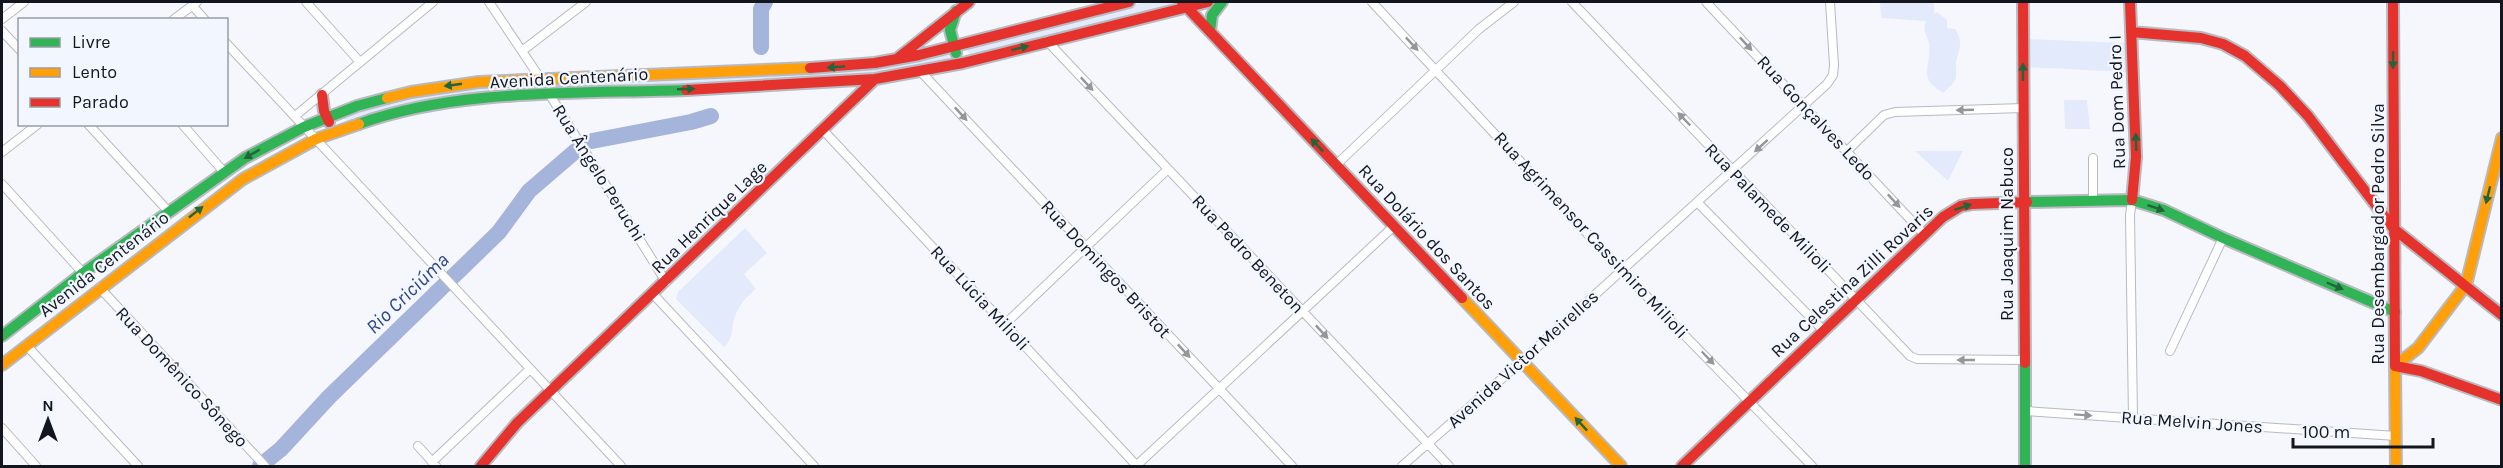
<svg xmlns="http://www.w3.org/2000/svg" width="2503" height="468" font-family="Karla,sans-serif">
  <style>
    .green { fill: #e3eafc }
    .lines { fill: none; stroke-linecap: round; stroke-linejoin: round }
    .river { stroke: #a4b4da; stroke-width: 16 }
    .street-casing { stroke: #b7bac0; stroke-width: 10 }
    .fast-casing { stroke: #b7bac0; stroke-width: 14 }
    .slow-casing { stroke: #b7bac0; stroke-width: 14 }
    .jam-casing { stroke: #b7bac0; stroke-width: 14 }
    .street { stroke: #fefeff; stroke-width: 8 }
    .fast { stroke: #30b455; stroke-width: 10 }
    .slow { stroke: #ff9f0a; stroke-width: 10 }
    .jam { stroke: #e5322d; stroke-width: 10 }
    .oneway { fill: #94969a }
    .oneway2 { fill: #22653a }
    .labels { text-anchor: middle; stroke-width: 4.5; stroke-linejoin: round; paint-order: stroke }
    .street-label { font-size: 18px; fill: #13161e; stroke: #f2f6ff }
    .water-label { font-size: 20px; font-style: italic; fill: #2e4585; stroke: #f2f6ff }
  </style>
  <rect width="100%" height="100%" fill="#f5f7fc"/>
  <!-- green -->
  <path class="green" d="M1145,2h50l-222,54 -11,-9z
    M1880,2h54v12l3,-2 10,8v8l8,1c9,13 4,20 1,33 -1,6 2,14 -2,20 -3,4 -7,6 -10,11 -28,-14 -12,-27 -15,-50 -2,-8 -7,-14 -3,-22l-45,-3z
    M2027,39l98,4 1,29 -98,-5z
    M945,51l7,10 -63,12 -65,7 -310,12 -166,31 -6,-8 15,-6 104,-23 204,-10z
    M2064,100h23l3,29h-25z
    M1915,151h48l-15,30z
    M745,228l22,25 -23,21 12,15c-9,7 -17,16 -21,27 -5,13 0,21 -11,31l-48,-48 2,-7z"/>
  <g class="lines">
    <!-- river -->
    <path class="river" d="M761,47v-38l4,-7
      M592,141l99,-19 20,-6
      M260,466l21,-17 48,-52 170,-165 30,-41 50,-43"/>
    <!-- street casing -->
    <g class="street-casing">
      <path id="street" d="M306,2l54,60
        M489,2l51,76
        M1372,2l250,269 190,195
        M1572,2l338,354 7,3 107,1
        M1706,2l219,233
        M192,5l13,15
        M2,19l22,-17
        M173,20l24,-18
        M2,31l18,19
        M1047,41l402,425
        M226,43l395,423
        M522,51l64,-49
        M921,72l371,394
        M550,95l116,187
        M295,116l138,-114
        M88,124l81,88
        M182,124l42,48
        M823,130l314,336
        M1847,151l37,-36 11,-3 128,-4
        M2,152l36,-28
        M2093,158v41
        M1336,165l143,-136 35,-27
        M2,184l81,89
        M2132,200l-2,15 3,203
        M1698,203l126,128
        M100,288l165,178
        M653,294l161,172
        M1004,325l164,-156
        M27,346l111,120
        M2170,351l53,-113
        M2025,411l371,25
        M2,428l34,38
        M418,446l18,20
        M432,462l98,-93
        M1136,466l258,-240
        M1402,466l120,-105 305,-277 6,-9 1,-10 -4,-63"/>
    </g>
    <!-- fast casing -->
    <g class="fast-casing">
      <path id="fast" d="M956,11l-6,19 6,23
        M1210,31l2,-16 10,-13
        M359,124c99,-36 222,-30 327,-34
        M2027,202l105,-2 32,10 59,28 172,74
        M2,336l81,-63 162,-115 59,-31 53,-21 30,-8
        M2025,363v103"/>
    </g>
    <!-- slow casing -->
    <g class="slow-casing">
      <path id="slow" d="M387,98l24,-6 68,-10 331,-14
        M1462,298l159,168
        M2,365l241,-186 73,-40 43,-15
        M2396,466l-1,-100 23,-18 48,-63 36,-147"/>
    </g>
    <!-- jam casing -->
    <g class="jam-casing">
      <path id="jam" d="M1182,2l280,296
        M2023,2l2,361
        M2130,2l6,155 -4,43
        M2393,2l2,364 26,5 81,29
        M2131,32l70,6 22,6 22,12 35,30 28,30 86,113 108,86
        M898,58l71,-56
        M810,68l65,-5 44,-8 210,-53
        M686,90l189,-11 88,-16 245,-61
        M322,95l2,16 5,11
        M481,466l36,-43 358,-344
        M1682,466l261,-249 18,-11 11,-2 55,-2"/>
    </g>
    <!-- street -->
    <use href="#street" class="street"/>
    <!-- fast -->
    <use href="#fast" class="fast"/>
    <!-- slow -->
    <use href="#slow" class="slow"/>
    <!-- jam -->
    <use href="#jam" class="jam"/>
  </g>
  <!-- one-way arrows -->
  <defs><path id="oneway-solid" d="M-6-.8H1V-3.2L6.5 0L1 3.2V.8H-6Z" transform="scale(1.5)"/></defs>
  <g class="oneway">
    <use href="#oneway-solid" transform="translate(1412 44) rotate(47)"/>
    <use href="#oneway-solid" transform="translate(1746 44) rotate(47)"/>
    <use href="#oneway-solid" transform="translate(1087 84) rotate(47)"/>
    <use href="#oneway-solid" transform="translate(1965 110) rotate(178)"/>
    <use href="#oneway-solid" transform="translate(961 114) rotate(47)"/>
    <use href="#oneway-solid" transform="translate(1684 119) rotate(-134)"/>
    <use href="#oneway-solid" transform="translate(1761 146) rotate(138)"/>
    <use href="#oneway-solid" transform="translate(1894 201) rotate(47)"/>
    <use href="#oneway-solid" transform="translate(1322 332) rotate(47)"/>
    <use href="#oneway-solid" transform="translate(1184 351) rotate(47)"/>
    <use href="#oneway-solid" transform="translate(1708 358) rotate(46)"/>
    <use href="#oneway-solid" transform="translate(1966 360) rotate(-180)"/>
    <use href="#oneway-solid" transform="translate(2083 415) rotate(4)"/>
  </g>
  <g class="oneway2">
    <use href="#oneway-solid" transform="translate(1020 48) rotate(-14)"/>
    <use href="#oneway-solid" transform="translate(2393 60) rotate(90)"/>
    <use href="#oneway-solid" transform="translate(836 67) rotate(176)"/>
    <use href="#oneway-solid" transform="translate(2023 72) rotate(-90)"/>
    <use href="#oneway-solid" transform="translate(453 85) rotate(172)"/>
    <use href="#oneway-solid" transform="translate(686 89) rotate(-2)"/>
    <use href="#oneway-solid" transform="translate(2136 142) rotate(-92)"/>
    <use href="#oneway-solid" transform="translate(1317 145) rotate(-133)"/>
    <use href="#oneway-solid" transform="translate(252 154) rotate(150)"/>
    <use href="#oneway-solid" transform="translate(2488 195) rotate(104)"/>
    <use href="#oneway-solid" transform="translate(1963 207) rotate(-18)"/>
    <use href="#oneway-solid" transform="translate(2156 208) rotate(19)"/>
    <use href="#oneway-solid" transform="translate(196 212) rotate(-38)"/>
    <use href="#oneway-solid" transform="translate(2335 286) rotate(23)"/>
    <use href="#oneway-solid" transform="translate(1581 424) rotate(-133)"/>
  </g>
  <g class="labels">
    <!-- street labels -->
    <g class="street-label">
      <text transform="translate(569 78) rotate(-3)" y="6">Avenida Centenário</text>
      <text transform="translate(2117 102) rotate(-92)" y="6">Rua Dom Pedro I</text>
      <text transform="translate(1816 118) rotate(47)" y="6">Rua Gonçalves Ledo</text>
      <text transform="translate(599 173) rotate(58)" y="6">Rua Ângelo Peruchi</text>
      <text transform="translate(1768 208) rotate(46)" y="6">Rua Palamede Milioli</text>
      <text transform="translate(709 217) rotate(-44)" y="6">Rua Henrique Lage</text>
      <text transform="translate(2007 234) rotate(-90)" y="6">Rua Joaquim Nabuco</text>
      <text transform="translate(2378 234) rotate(-90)" y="6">Rua Desembargador Pedro Silva</text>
      <text transform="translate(1591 235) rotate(47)" y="6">Rua Agrimensor Cassimiro Milioli</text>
      <text transform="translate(1427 237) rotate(47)" y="6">Rua Dolário dos Santos</text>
      <text transform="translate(1248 254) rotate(47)" y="6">Rua Pedro Beneton</text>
      <text transform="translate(104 264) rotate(-38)" y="6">Avenida Centenário</text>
      <text transform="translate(1106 269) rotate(47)" y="6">Rua Domingos Bristot</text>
      <text transform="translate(1852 281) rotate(-43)" y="6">Rua Celestina Zilli Rovaris</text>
      <text transform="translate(980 298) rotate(47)" y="6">Rua Lúcia Milioli</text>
      <text transform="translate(1523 359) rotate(-42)" y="6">Avenida Victor Meirelles</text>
      <text transform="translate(182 377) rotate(47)" y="6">Rua Domênico Sônego</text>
      <text transform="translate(2192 422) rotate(4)" y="6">Rua Melvin Jones</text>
    </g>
    <!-- water labels -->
    <g class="water-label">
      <text transform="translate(407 293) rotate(-44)" y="7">Rio Criciúma</text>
    </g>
  </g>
  <!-- border -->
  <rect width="2503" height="468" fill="none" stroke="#13161e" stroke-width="6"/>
  <!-- legend -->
  <rect x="18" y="18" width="210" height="108" fill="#f2f6ff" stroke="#999ca5" stroke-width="1.5"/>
  <rect x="30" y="38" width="30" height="9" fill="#30b455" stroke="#999ca5" stroke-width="1.5"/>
  <text x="72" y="48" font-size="18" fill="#13161e">Livre</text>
  <rect x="30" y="68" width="30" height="9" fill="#ff9f0a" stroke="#999ca5" stroke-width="1.5"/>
  <text x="72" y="78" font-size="18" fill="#13161e">Lento</text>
  <rect x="30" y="98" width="30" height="9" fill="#e5322d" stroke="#999ca5" stroke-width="1.5"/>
  <text x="72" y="108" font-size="18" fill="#13161e">Parado</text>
  <!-- north arrow -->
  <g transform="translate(48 420)" stroke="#f2f6ff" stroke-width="4.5" paint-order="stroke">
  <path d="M0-4.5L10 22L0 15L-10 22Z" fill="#13161e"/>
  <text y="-9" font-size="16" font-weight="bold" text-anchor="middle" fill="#13161e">N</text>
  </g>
  <!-- scale -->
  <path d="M2293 438v9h140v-9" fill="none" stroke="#13161e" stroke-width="3"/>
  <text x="2302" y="438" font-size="18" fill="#13161e" stroke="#f2f6ff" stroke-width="4.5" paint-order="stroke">100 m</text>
</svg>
